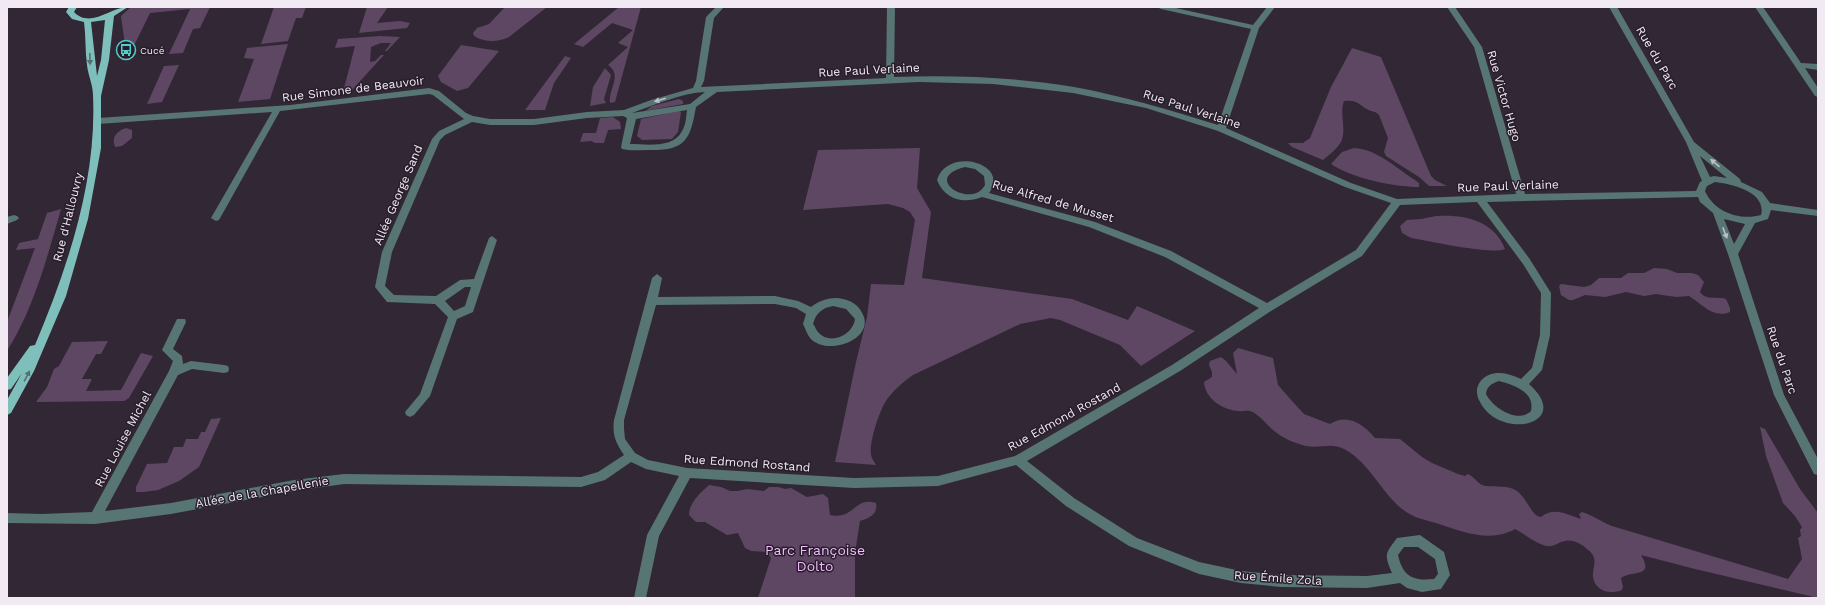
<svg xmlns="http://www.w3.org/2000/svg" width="1825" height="605" font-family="'Work Sans',sans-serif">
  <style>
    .green { fill: #5e4763 }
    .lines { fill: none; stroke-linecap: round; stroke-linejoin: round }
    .minor { fill: #577573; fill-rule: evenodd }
    .major { fill: #7fbfbb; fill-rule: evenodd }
    .oneway { fill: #546e73 }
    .oneway2 { fill: #bbc1c6 }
    .labels { text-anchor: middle; stroke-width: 3; stroke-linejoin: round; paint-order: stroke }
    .far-poi-label { font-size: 10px; fill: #f1eaf3; stroke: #281e2b; text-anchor: start }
    .street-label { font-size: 12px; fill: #f1eaf3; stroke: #281e2b }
    .near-park-label { font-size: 14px; fill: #f2bcfe; stroke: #281e2b }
  </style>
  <rect width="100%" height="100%" fill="#322735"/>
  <!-- green -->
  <path class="green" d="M131,7h79l-10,21 -7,1 -10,24 -14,1 21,-45 -40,4 -23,47 -6,-44z
    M274,7h32l-4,11h-6l-8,23 -27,3z
    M367,7h21l-11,16 23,-2 10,2 -3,5 -48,5z
    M505,7h42l-38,30c-11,5 -24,6 -35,-1l-1,-3 4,-5 12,-4z
    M619,7h22l-26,95 -5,1c-2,-14 13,-28 -2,-38l20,-18 -10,-4 15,-13 -21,-7 -29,24 -9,-3z
    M380,36l20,1 -13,14h-2l6,-8h-10l-10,4 -1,15 5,-1 6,-6h3l-33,36 -8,1 12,-46 -20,2 3,-9z
    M288,44l-18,55 -32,3 16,-43 -10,-1 3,-10z
    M461,45l38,6 -31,37 -11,3 -16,-9 -3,-6z
    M1352,48l29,9 50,119 4,4 12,6h-18l-10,-9 -33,-21 -2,-4 4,-14 -9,-23c-3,-3 -4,-3 -8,-4 -11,-4 -12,-12 -27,-10 -5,13 3,28 -3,41 -4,7 -12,13 -18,18l-31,-13 -4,-4h15l7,-5 21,-51z
    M565,56l6,2 -17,25 -9,27h-20z
    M179,65l-17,37 -15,2 17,-38z
    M605,68l6,7 -7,24 2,4 -16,3 3,-19z
    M679,99l4,2v3l-38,7 7,-5z
    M679,111l2,1 -3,20 -6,7 -30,1 -5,-4 4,-17z
    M613,117l7,5 1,7 -13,1 -4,13h-9l-4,-2 -11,1 3,-9h13l4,-15z
    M126,128l6,2v8l-10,8 -7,1c-4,-10 2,-16 11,-19z
    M920,148l-3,40 14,24 -9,66 150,21 56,21 9,-14 58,25 -54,35 -21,-21 -60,-25 -9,-2 -31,6 -107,51c-10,7 -18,14 -25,23 -8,10 -19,44 -17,56 0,4 3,7 5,11l-41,-3 21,-100 11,-45 4,-33 33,1 11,-65 -5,-8 -7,-4 -15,-4 -85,6 15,-60z
    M1354,148c23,1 42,20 61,32l4,3v4c-25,0 -68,-9 -88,-23l11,-12z
    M61,209c-14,49 -27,99 -54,142v-29l28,-74 -19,2 3,-7 19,-4 9,-26z
    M1436,216c27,-2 58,4 69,33 -15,6 -75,-8 -94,-11l-9,-5 -2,-7 7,-6 14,-1z
    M1654,268l13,1 10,4h15l6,2 6,7 -4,10c6,9 17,4 26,7l4,9v4c-17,7 -28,-8 -41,-16l-13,1 -20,-3 -12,2 -18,-4 -21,5 -20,-2 -12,5h-4l-8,-5 -2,-9 2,-2 23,3 7,-2 8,-7h22l7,-5h16z
    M108,341l-7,13h-5l-14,25h10l-6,12 35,-1 20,-37 12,3 -24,42 -5,3 -88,1 11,-15 7,-18 5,-3 13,-24z
    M1238,348l35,10 5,27 15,17 11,12 26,10c18,-11 33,0 45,14l25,1 22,18 10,6 26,11 7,2 3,-2c7,3 11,12 18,12 10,1 22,-1 31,5 9,7 12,18 20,25l4,1c13,-11 27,-2 40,2l-2,-5 3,-2c11,3 19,10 30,14l176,53 14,-20 -4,-21 3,-2 -1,-6 2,-3 -7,-11 -12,-13 -17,-47 -6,-29 5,2 35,60 18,24v85l-123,-29 -54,-14c14,23 -9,15 -20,23l2,9 -1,3c-12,5 -27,1 -29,-13 -1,-11 7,-18 -6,-28 -5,-5 -15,-10 -22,-8 -7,1 -10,6 -18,5 -12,-3 -21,-11 -32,-17 -24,14 -52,3 -76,-5 -13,-4 -26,-6 -37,-15 -22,-18 -32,-46 -58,-60 -13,-7 -25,0 -38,-3 -12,-3 -24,-8 -33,-16 -7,-6 -14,-16 -23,-19 -4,-1 -9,1 -12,0 -16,-1 -33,-13 -34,-29l8,-5v-5l-3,-7 1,-4 11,-4 5,4 11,13 -4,-21z
    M221,418l-22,49 -20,14 -21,9 -14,2h-8v-5l11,-23 20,-1 7,-16h9l3,-8h12l3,-7h4l6,-13z
    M709,485l12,2 9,4h8l9,-2 17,2 5,-4h9l7,2 6,-1 16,9 16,-3 5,4 2,17c25,5 24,-19 46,-12 2,11 -6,15 -16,18l-5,32v45h-97l13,-40 -5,-6 -15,-1 -6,-3 -7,-15 -11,2 -22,-13h-9l-7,-7c0,-12 11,-22 20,-30z"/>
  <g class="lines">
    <!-- minor -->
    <path class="minor" d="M716,7h8l-10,11 -10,63 -3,6 185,-9 1,-71h8l-1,70c59,-2 121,0 180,10 49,9 96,23 144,38l33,-96 -90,-20 -4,-2h14l82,18 14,-18h8l-16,21 -33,100 125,55 46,16 119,-5 -42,-147 -27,-40h8l27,40 43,147 171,-3 4,-9 2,-1 -16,-39 -77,-135h8l77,135 46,37 1,3 21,10 8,11 48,7v6l-47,-6 -3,9 -13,4 -17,31 46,141 34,64v16l-4,-1 -40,-79 -46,-141 -15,-41 -13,-11 -2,-5 -211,5 42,56 22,35 -1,42 -8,35 -13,14c46,41 -31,58 -50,16 -7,-14 5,-28 21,-27 7,0 14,3 21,6l11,-11 8,-33 1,-42 -18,-29 -46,-62 -77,3 -38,51 -91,55 -91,60 -153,90 47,37 63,40 62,24 42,9 40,4 86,1 25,-3c-8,-19 -7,-19 5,-35l23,-3 24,17 6,23 -9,14 -19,3 -15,-4 -7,-5 -33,5 -86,-1 -40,-4 -42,-9 -70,-28 -63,-40 -50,-41 -78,21 -84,2 -164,-10 -31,58 -13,62h-12l13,-63 32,-59 -33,-7 -15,-7 -26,18 -24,7 -237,-3 -50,7 -123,23 -76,10 -88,-1v-10l35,1 50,-2 77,-141 4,-10 -11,-11 15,-31h8l1,3 -13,27 9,7 1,8 8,-3 33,4 4,1 1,3 -1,3 -4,1 -32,-4 -14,6 -73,136 66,-8 123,-23 50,-6 237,3 17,-5 26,-17c-8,-12 -12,-20 -10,-35l38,-142 5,-4 5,4 -4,19 117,-1 23,5 13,6c9,-7 21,-11 32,-8 8,2 14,5 18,12 18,27 -33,47 -51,27 -3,-4 -5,-10 -7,-14l3,-10 -10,-6 -21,-4 -119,1 -32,115v9l1,10 10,14 13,7 39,8 167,10 84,-2 77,-20 157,-91 87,-57 -94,-51 -76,-30 -107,-30c-19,7 -37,3 -45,-17 10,-34 74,-17 52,13l106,29 76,29 96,52 89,-53 35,-47 -46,-16 -127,-56 -72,-23 -73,-15 -80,-9 -74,-2 -202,10 -21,15c-6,34 -11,44 -49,43 -8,0 -17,1 -25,-1l-1,-2 6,-29 -4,-2 -36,2 -53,7h-44l-18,-3 -27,13 -5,5 -48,112 -7,34 9,9 42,1 24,-16 14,-1 15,-41 3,-2 5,4 -24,72 -16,7 -27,77 -16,19 -4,2 -4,-2 -1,-3 15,-18 28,-77 -13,-13 -48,-2 -12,-15 7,-35 50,-113 7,-8 25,-12 -31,-24 -4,-1 -149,17 -61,109 -3,1 -5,-3 61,-106 -174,12 -4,-3 4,-3 192,-13 139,-17 10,3 27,22 7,3 17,3h44l53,-7 37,-2 27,-10 42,-12 3,-7 10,-64zM705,92l-15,12 -58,9c23,-8 49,-20 73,-21zM687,110c-1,7 -1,15 -5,21 -9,18 -36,13 -52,13l6,-25zM1700,156l27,22 -13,-2 -4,1zM965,167l10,2 9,7 1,9c-13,25 -65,-7 -20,-18zM1715,182c17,2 52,10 46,33 -21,6 -47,-3 -56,-24l2,-5zM1724,219l21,5 -11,20zM465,287h6l-6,19 -11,5 -9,-10zM833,306l13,3 9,10c-2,16 -25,27 -37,13 -2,-2 -3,-6 -5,-8 3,-11 9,-16 20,-18zM1499,381c15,4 36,11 32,30 -13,13 -38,-3 -45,-17 1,-8 5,-10 13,-13zM1404,547h14l17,12 3,15 -4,5c-21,2 -31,-2 -36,-24z
      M1755,7h8l38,56 17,1v6l-13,-2 13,20v9l-3,-1z
      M14,215l3,1 2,2 -2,2 -10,4v-7z"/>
    <!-- major -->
    <path class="major" d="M69,7h8l-3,5c16,17 37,-5 54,-5l-14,9 -5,44 -8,36v52l-13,71 -22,77 -32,75 -23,42 -4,2v-15l15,-27 -11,16 -4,1v-12l23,-32 5,-1c33,-78 62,-165 58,-250 0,-10 -5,-20 -6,-30 -2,-14 -1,-28 -3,-43l-12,-3 -6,-7zM105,20l-4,40 -4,16 -6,-54z"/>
  </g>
  <!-- one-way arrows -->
  <defs><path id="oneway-solid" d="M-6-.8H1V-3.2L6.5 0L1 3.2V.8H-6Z"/></defs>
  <g class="oneway">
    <use href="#oneway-solid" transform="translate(90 59) rotate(89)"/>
    <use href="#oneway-solid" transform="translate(27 376) rotate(-62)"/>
  </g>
  <g class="oneway2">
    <use href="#oneway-solid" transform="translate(660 100) rotate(164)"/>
    <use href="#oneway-solid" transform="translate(1715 163) rotate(-140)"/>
    <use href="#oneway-solid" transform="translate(1725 233) rotate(69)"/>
  </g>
  <!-- icons -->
  <defs>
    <g id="bus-ring" transform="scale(1)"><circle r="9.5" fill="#281e2b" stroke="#53cdc9" stroke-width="1.5"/><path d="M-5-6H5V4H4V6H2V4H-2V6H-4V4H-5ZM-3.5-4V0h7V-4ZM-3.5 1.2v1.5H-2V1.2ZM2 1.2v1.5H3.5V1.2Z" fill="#53cdc9"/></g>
  </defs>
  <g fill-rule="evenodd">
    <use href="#bus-ring" x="126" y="50"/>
  </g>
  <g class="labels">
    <!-- far-poi labels -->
    <g class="far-poi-label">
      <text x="140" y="54">Cucé</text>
    </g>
    <!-- street labels -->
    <g class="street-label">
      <text transform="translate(1657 58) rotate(60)" y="4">Rue du Parc</text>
      <text transform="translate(869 70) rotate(-3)" y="4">Rue Paul Verlaine</text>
      <text transform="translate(353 89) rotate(-7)" y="4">Rue Simone de Beauvoir</text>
      <text transform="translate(1504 96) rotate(74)" y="4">Rue Victor Hugo</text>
      <text transform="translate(1192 109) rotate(18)" y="4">Rue Paul Verlaine</text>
      <text transform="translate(1508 186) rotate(-2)" y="4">Rue Paul Verlaine</text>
      <text transform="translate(398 195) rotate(-67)" y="4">Allée George Sand</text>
      <text transform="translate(1053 201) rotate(16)" y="4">Rue Alfred de Musset</text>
      <text transform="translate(68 217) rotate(-76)" y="4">Rue d'Hallouvry</text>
      <text transform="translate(1782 360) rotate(71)" y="4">Rue du Parc</text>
      <text transform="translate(1064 417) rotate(-29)" y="4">Rue Edmond Rostand</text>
      <text transform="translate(123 439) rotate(-62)" y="4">Rue Louise Michel</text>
      <text transform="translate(747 463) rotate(4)" y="4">Rue Edmond Rostand</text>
      <text transform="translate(262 492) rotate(-10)" y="4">Allée de la Chapellenie</text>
      <text transform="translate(1278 578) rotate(4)" y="4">Rue Émile Zola</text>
    </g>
    <!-- near-park labels -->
    <g class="near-park-label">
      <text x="815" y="555">Parc Françoise<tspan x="815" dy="16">Dolto</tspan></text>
    </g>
  </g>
  <!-- border -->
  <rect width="1825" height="605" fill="none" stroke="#f1eaf3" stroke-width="16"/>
</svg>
